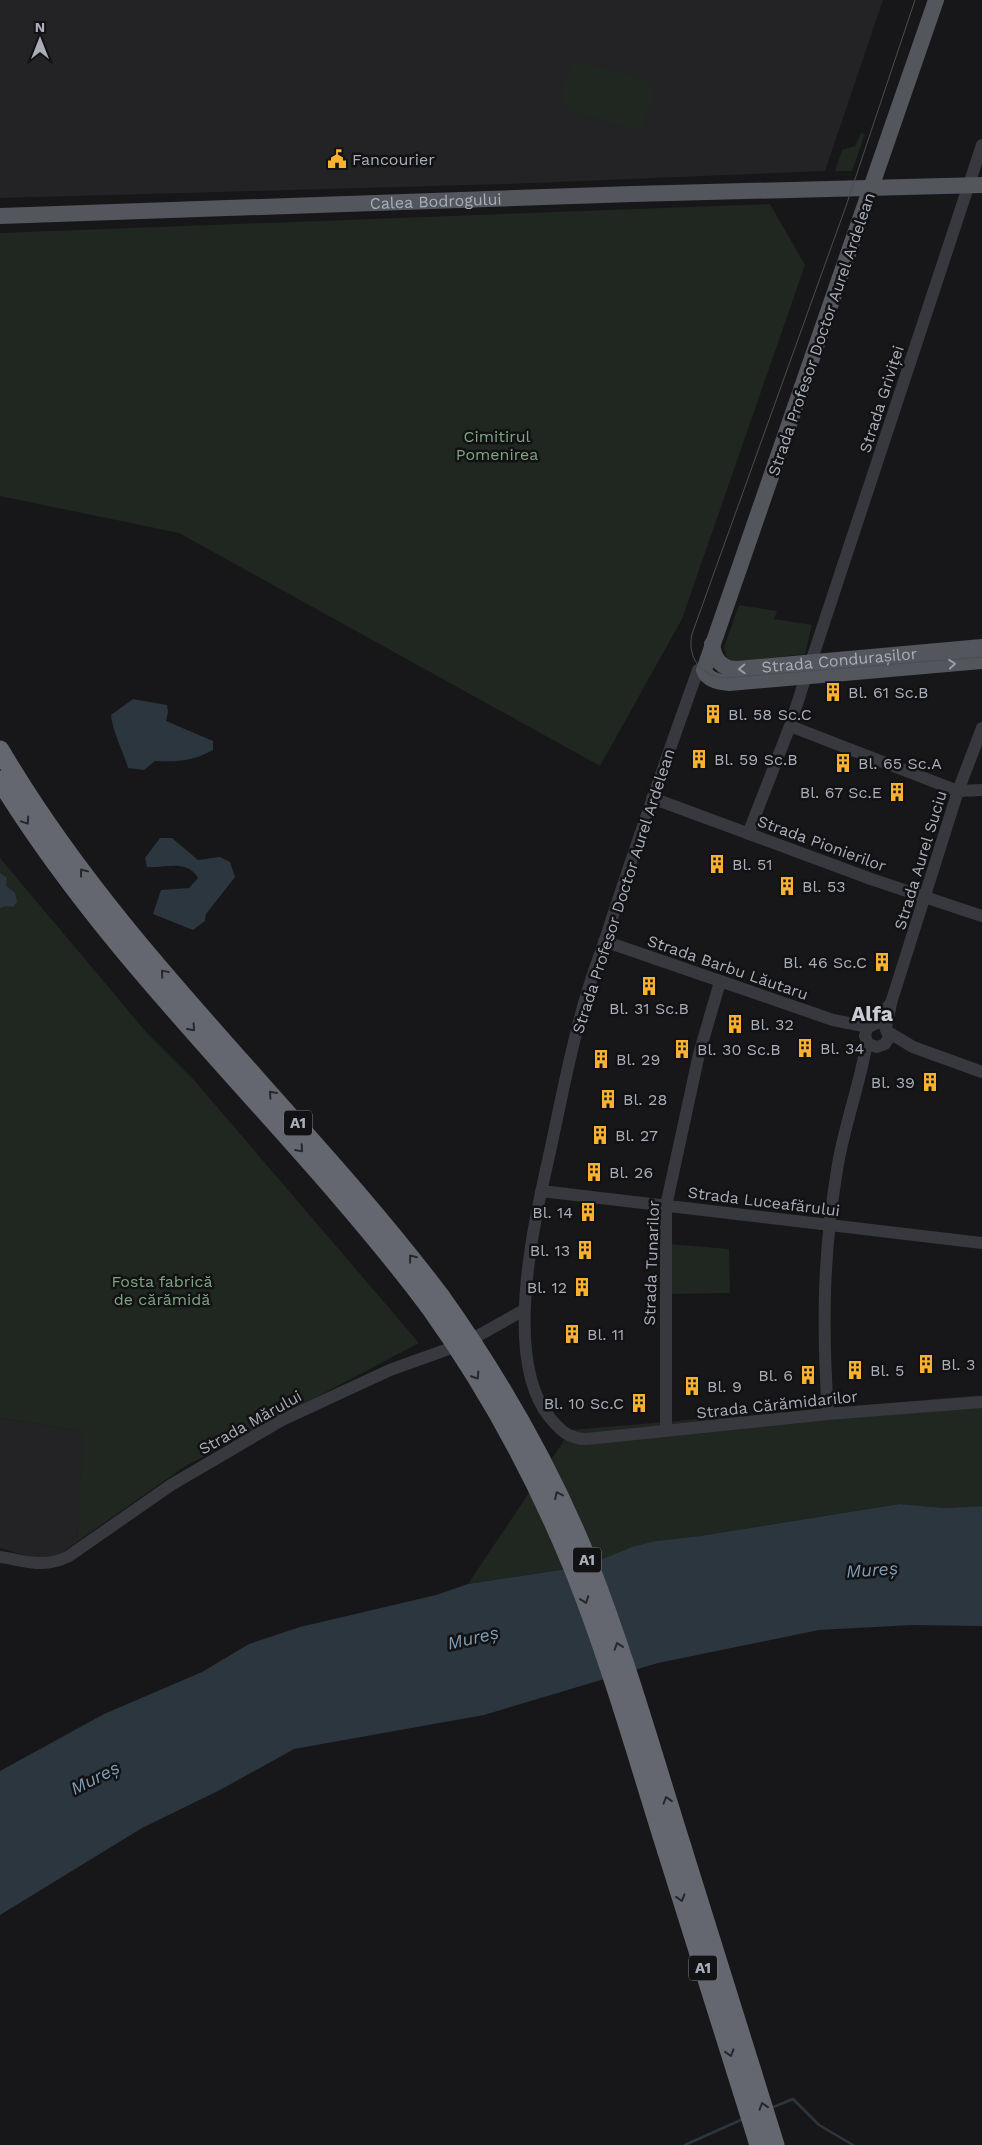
<svg xmlns="http://www.w3.org/2000/svg" width="982" height="2145" font-family="'Work Sans',sans-serif">
  <style>
    .built { fill: #232326 }
    .green { fill: #1f2720 }
    .water { fill: #2c363e }
    .lines { fill: none; stroke-linecap: round; stroke-linejoin: round }
    .stream { stroke: #2c363e; stroke-width: 2.5 }
    .minor { stroke: #38393e; stroke-width: 12 }
    .major { stroke: #54565d; stroke-width: 16 }
    .highway { stroke: #64676f; stroke-width: 19 }
    .tram { stroke: #4b4d53; stroke-width: 1 }
    .highway-bridge { stroke: #64676f; stroke-width: 19 }
    .oneway { stroke: #989ca7 }
    .oneway2 { stroke: #26272b }
    .labels { text-anchor: middle; stroke-width: 5; stroke-linejoin: round; paint-order: stroke }
    .shield { fill: #121214; stroke: #7c7f88; stroke-width: 1 }
    .shield-label { font-size: 15px; font-weight: bold; fill: #a9aeb9 }
    .poi-label { font-size: 16px; fill: #a9aeb9; stroke: #121214; text-anchor: start }
    .street-label { font-size: 16px; fill: #a9aeb9; stroke: #121214 }
    .park-label { font-size: 16px; fill: #7fa581; stroke: #121214 }
    .water-label { font-size: 18px; font-style: italic; fill: #7f9db5; stroke: #121214 }
    .district-label { font-size: 21px; font-weight: bold; fill: #cacdd5; stroke: #121214 }
  </style>
  <rect width="100%" height="100%" fill="#171719"/>
  <!-- built -->
  <path class="built" d="M0,0h883l-58,171 -320,13 -505,14z
    M0,1418l84,13 -7,111 -23,16 -17,1 -37,-11z"/>
  <!-- green -->
  <path class="green" d="M582,61l64,20 7,6 2,10 -12,29 -11,4 -63,-20c-15,-12 -2,-31 3,-45z
    M861,133l4,1 -13,37h-17l7,-21 13,-4z
    M770,204l35,61 -123,354 -82,147 -421,-233 -179,-37v-263z
    M739,605l38,6 -3,8 38,6 -7,29 -71,8 -7,-4 -3,-11z
    M0,858l147,175 47,47 225,263 -235,124 -107,75 6,-111 -83,-13z
    M670,1244l59,5 1,44 -62,1z
    M982,1395v111l-37,2 -47,-4 -198,32 -44,5 -70,25 -118,18 103,-154z"/>
  <!-- water -->
  <path class="water" d="M133,699l34,6 1,7 -2,9 47,20v9c-19,11 -35,12 -58,11l-11,9 -16,-2c-5,-18 -15,-34 -17,-53z
    M160,838h12l26,22 22,-3 10,5 5,15 -29,37 -1,7 -12,9 -40,-16 8,-24 28,-2 9,-10c-11,-19 -32,-10 -51,-11l-2,-9z
    M0,873l7,5 -1,8 9,7 2,9 -4,5 -7,-1 -6,2z
    M899,1504l46,4 37,-2v120l-70,-1 -93,5 -161,33 -174,52 -190,34 -74,41 -78,38 -142,87v-144l104,-57 98,-42 47,-28 51,-17 136,-32 32,-11 118,-18 46,-19 24,-6 44,-5z"/>
  <g class="lines">
    <!-- stream -->
    <path class="stream" d="M771,2108l22,-9 26,26 34,20
      M685,2145l58,-26"/>
    <!-- minor -->
    <path class="minor" d="M811,662l171,-517
      M704,668l-6,2c-32,90 -64,179 -93,270 -8,22 -16,44 -22,67 -14,49 -23,99 -34,149 -15,67 -47,204 1,262 11,13 19,21 37,21l241,-25 154,-12
      M790,726l168,65 24,-1
      M652,798l219,81 111,37
      M748,834l42,-108 16,-50
      M604,941l229,79 36,7
      M885,1027l4,10 -4,7 -8,3 -9,-3 -3,-8 2,-8 8,-4 14,-19
      M886,1028l5,-25 67,-212 24,-63
      M888,1032l25,15 69,25
      M541,1191l441,52
      M828,1414c-6,-89 -5,-162 10,-250 7,-41 22,-80 29,-122
      M666,1431v-225l33,-152 21,-72
      M0,1557c27,4 43,12 69,-1l102,-71 111,-65 108,-50 75,-27 59,-33"/>
    <!-- major -->
    <g class="major">
      <path d="M936,0l-232,670c3,10 15,12 25,13l253,-22"/>
      <path id="s1" d="M0,216l632,-22 350,-9"/>
      <path id="s2" d="M712,644c2,15 9,25 25,25l245,-22"/>
    </g>
    <!-- highway -->
    <path class="highway" d="M0,750c119,203 300,360 441,547
      M0,780c119,194 293,345 429,526
      M682,1847l93,298
      M667,1852l92,293"/>
    <!-- tram -->
    <path class="tram" d="M915,0l-69,206 -154,428c-5,23 8,41 31,44l259,-21"/>
    <!-- highway-bridge -->
    <path class="highway-bridge" d="M441,1297c59,83 110,172 148,267 36,92 63,188 93,283
      M429,1306c58,81 106,169 144,262 37,92 64,189 94,284"/>
  </g>
  <!-- one-way arrows -->
  <defs><path id="oneway-chevron" d="M-2-3.5L2.5 0L-2 3.5" fill="none" stroke-width="1.6" stroke-linecap="round" stroke-linejoin="round" transform="scale(1.25)"/></defs>
  <g class="oneway">
    <use href="#oneway-chevron" transform="translate(952 664) rotate(-5)"/>
    <use href="#oneway-chevron" transform="translate(742 669) rotate(177)"/>
  </g>
  <g class="oneway2">
    <use href="#oneway-chevron" transform="translate(26 821) rotate(56)"/>
    <use href="#oneway-chevron" transform="translate(83 872) rotate(-127)"/>
    <use href="#oneway-chevron" transform="translate(164 973) rotate(-130)"/>
    <use href="#oneway-chevron" transform="translate(192 1028) rotate(48)"/>
    <use href="#oneway-chevron" transform="translate(272 1094) rotate(-132)"/>
    <use href="#oneway-chevron" transform="translate(300 1149) rotate(49)"/>
    <use href="#oneway-chevron" transform="translate(412 1258) rotate(-128)"/>
    <use href="#oneway-chevron" transform="translate(476 1376) rotate(58)"/>
    <use href="#oneway-chevron" transform="translate(558 1495) rotate(-115)"/>
    <use href="#oneway-chevron" transform="translate(585 1600) rotate(70)"/>
    <use href="#oneway-chevron" transform="translate(618 1646) rotate(-109)"/>
    <use href="#oneway-chevron" transform="translate(667 1800) rotate(-107)"/>
    <use href="#oneway-chevron" transform="translate(681 1898) rotate(73)"/>
    <use href="#oneway-chevron" transform="translate(730 2053) rotate(73)"/>
    <use href="#oneway-chevron" transform="translate(763 2106) rotate(-107)"/>
  </g>
  <!-- icons -->
  <defs>
    <g id="civic-bare" transform="scale(1.5)"><path d="M-.6-6.5H3V-4.5H.6V-3L4-1V1h2V6H-6V1h2V-1L-.6-3ZM-1.2 2.5V6h2.4V2.5Z" fill="#f8b130" stroke="#121214" stroke-width="2.5" paint-order="stroke"/></g>
    <g id="building-bare" transform="scale(1.5)"><path d="M-4-6H4V6H1V3H-1V6H-4ZM-2.5-4.3h1.7v1.8h-1.7ZM.8-4.3h1.7v1.8H.8ZM-2.5-1h1.7V.8h-1.7ZM.8-1h1.7V.8H.8Z" fill="#f8b130" stroke="#121214" stroke-width="2.5" paint-order="stroke"/></g>
  </defs>
  <g fill-rule="evenodd">
    <use href="#civic-bare" x="337" y="159"/>
    <use href="#building-bare" x="833" y="692"/>
    <use href="#building-bare" x="713" y="714"/>
    <use href="#building-bare" x="699" y="759"/>
    <use href="#building-bare" x="843" y="763"/>
    <use href="#building-bare" x="897" y="792"/>
    <use href="#building-bare" x="717" y="864"/>
    <use href="#building-bare" x="787" y="886"/>
    <use href="#building-bare" x="882" y="962"/>
    <use href="#building-bare" x="649" y="986"/>
    <use href="#building-bare" x="735" y="1024"/>
    <use href="#building-bare" x="805" y="1048"/>
    <use href="#building-bare" x="682" y="1049"/>
    <use href="#building-bare" x="601" y="1059"/>
    <use href="#building-bare" x="930" y="1082"/>
    <use href="#building-bare" x="608" y="1099"/>
    <use href="#building-bare" x="600" y="1135"/>
    <use href="#building-bare" x="594" y="1172"/>
    <use href="#building-bare" x="588" y="1212"/>
    <use href="#building-bare" x="585" y="1250"/>
    <use href="#building-bare" x="582" y="1287"/>
    <use href="#building-bare" x="572" y="1334"/>
    <use href="#building-bare" x="926" y="1364"/>
    <use href="#building-bare" x="855" y="1370"/>
    <use href="#building-bare" x="808" y="1375"/>
    <use href="#building-bare" x="692" y="1386"/>
    <use href="#building-bare" x="639" y="1403"/>
  </g>
  <g class="labels">
    <!-- shield labels -->
    <g class="shield">
      <rect x="284" y="1110.5" width="28" height="25" rx="4"/>
      <rect x="573" y="1547.5" width="28" height="25" rx="4"/>
      <rect x="689" y="1955.5" width="28" height="25" rx="4"/>
    </g>
    <g class="shield-label">
      <text x="298" y="1128">A1</text>
      <text x="587" y="1565">A1</text>
      <text x="703" y="1973">A1</text>
    </g>
    <!-- poi labels -->
    <g class="poi-label">
      <text x="352" y="165">Fancourier</text>
      <text x="848" y="698">Bl. 61 Sc.B</text>
      <text x="728" y="720">Bl. 58 Sc.C</text>
      <text x="714" y="765">Bl. 59 Sc.B</text>
      <text x="858" y="769">Bl. 65 Sc.A</text>
      <text x="882" y="798" text-anchor="end">Bl. 67 Sc.E</text>
      <text x="732" y="870">Bl. 51</text>
      <text x="802" y="892">Bl. 53</text>
      <text x="867" y="968" text-anchor="end">Bl. 46 Sc.C</text>
      <text x="649" y="1014" text-anchor="middle">Bl. 31 Sc.B</text>
      <text x="750" y="1030">Bl. 32</text>
      <text x="820" y="1054">Bl. 34</text>
      <text x="697" y="1055">Bl. 30 Sc.B</text>
      <text x="616" y="1065">Bl. 29</text>
      <text x="915" y="1088" text-anchor="end">Bl. 39</text>
      <text x="623" y="1105">Bl. 28</text>
      <text x="615" y="1141">Bl. 27</text>
      <text x="609" y="1178">Bl. 26</text>
      <text x="573" y="1218" text-anchor="end">Bl. 14</text>
      <text x="570" y="1256" text-anchor="end">Bl. 13</text>
      <text x="567" y="1293" text-anchor="end">Bl. 12</text>
      <text x="587" y="1340">Bl. 11</text>
      <text x="941" y="1370">Bl. 3</text>
      <text x="870" y="1376">Bl. 5</text>
      <text x="793" y="1381" text-anchor="end">Bl. 6</text>
      <text x="707" y="1392">Bl. 9</text>
      <text x="624" y="1409" text-anchor="end">Bl. 10 Sc.C</text>
    </g>
    <!-- street labels -->
    <g class="street-label">
      <text dy="6" stroke="none"><textPath href="#s1" startOffset="436">Calea Bodrogului</textPath></text>
      <text transform="translate(821 334) rotate(-71)" y="6">Strada Profesor Doctor Aurel Ardelean</text>
      <text transform="translate(881 399) rotate(-72)" y="6">Strada Griviței</text>
      <text dy="6" stroke="none"><textPath href="#s2" startOffset="142">Strada Condurașilor</textPath></text>
      <text transform="translate(822 843) rotate(20)" y="6">Strada Pionierilor</text>
      <text transform="translate(920 860) rotate(-73)" y="6">Strada Aurel Suciu</text>
      <text transform="translate(623 891) rotate(-72)" y="6">Strada Profesor Doctor Aurel Ardelean</text>
      <text transform="translate(728 967) rotate(19)" y="6">Strada Barbu Lăutaru</text>
      <text transform="translate(764 1201) rotate(7)" y="6">Strada Luceafărului</text>
      <text transform="translate(651 1263) rotate(-88)" y="6">Strada Tunarilor</text>
      <text transform="translate(777 1404) rotate(-6)" y="6">Strada Cărămidarilor</text>
      <text transform="translate(250 1422) rotate(-29)" y="6">Strada Mărului</text>
    </g>
    <!-- park labels -->
    <g class="park-label">
      <text x="497" y="442">Cimitirul<tspan x="497" dy="18">Pomenirea</tspan></text>
      <text x="162" y="1287">Fosta fabrică<tspan x="162" dy="18">de cărămidă</tspan></text>
    </g>
    <!-- water labels -->
    <g class="water-label">
      <text transform="translate(872 1570) rotate(-4)" y="6">Mureș</text>
      <text transform="translate(473 1638) rotate(-13)" y="6">Mureș</text>
      <text transform="translate(95 1778) rotate(-27)" y="6">Mureș</text>
    </g>
    <!-- district labels -->
    <g class="district-label">
      <text x="872" y="1021">Alfa</text>
    </g>
  </g>
  <!-- north arrow -->
  <g transform="translate(40 40)" stroke="#121214" stroke-width="4" paint-order="stroke">
  <path d="M0-4L9 19L0 12L-9 19Z" fill="#a9aeb9"/>
  <text y="-8" font-size="14" font-weight="bold" text-anchor="middle" fill="#a9aeb9">N</text>
  </g>
</svg>
